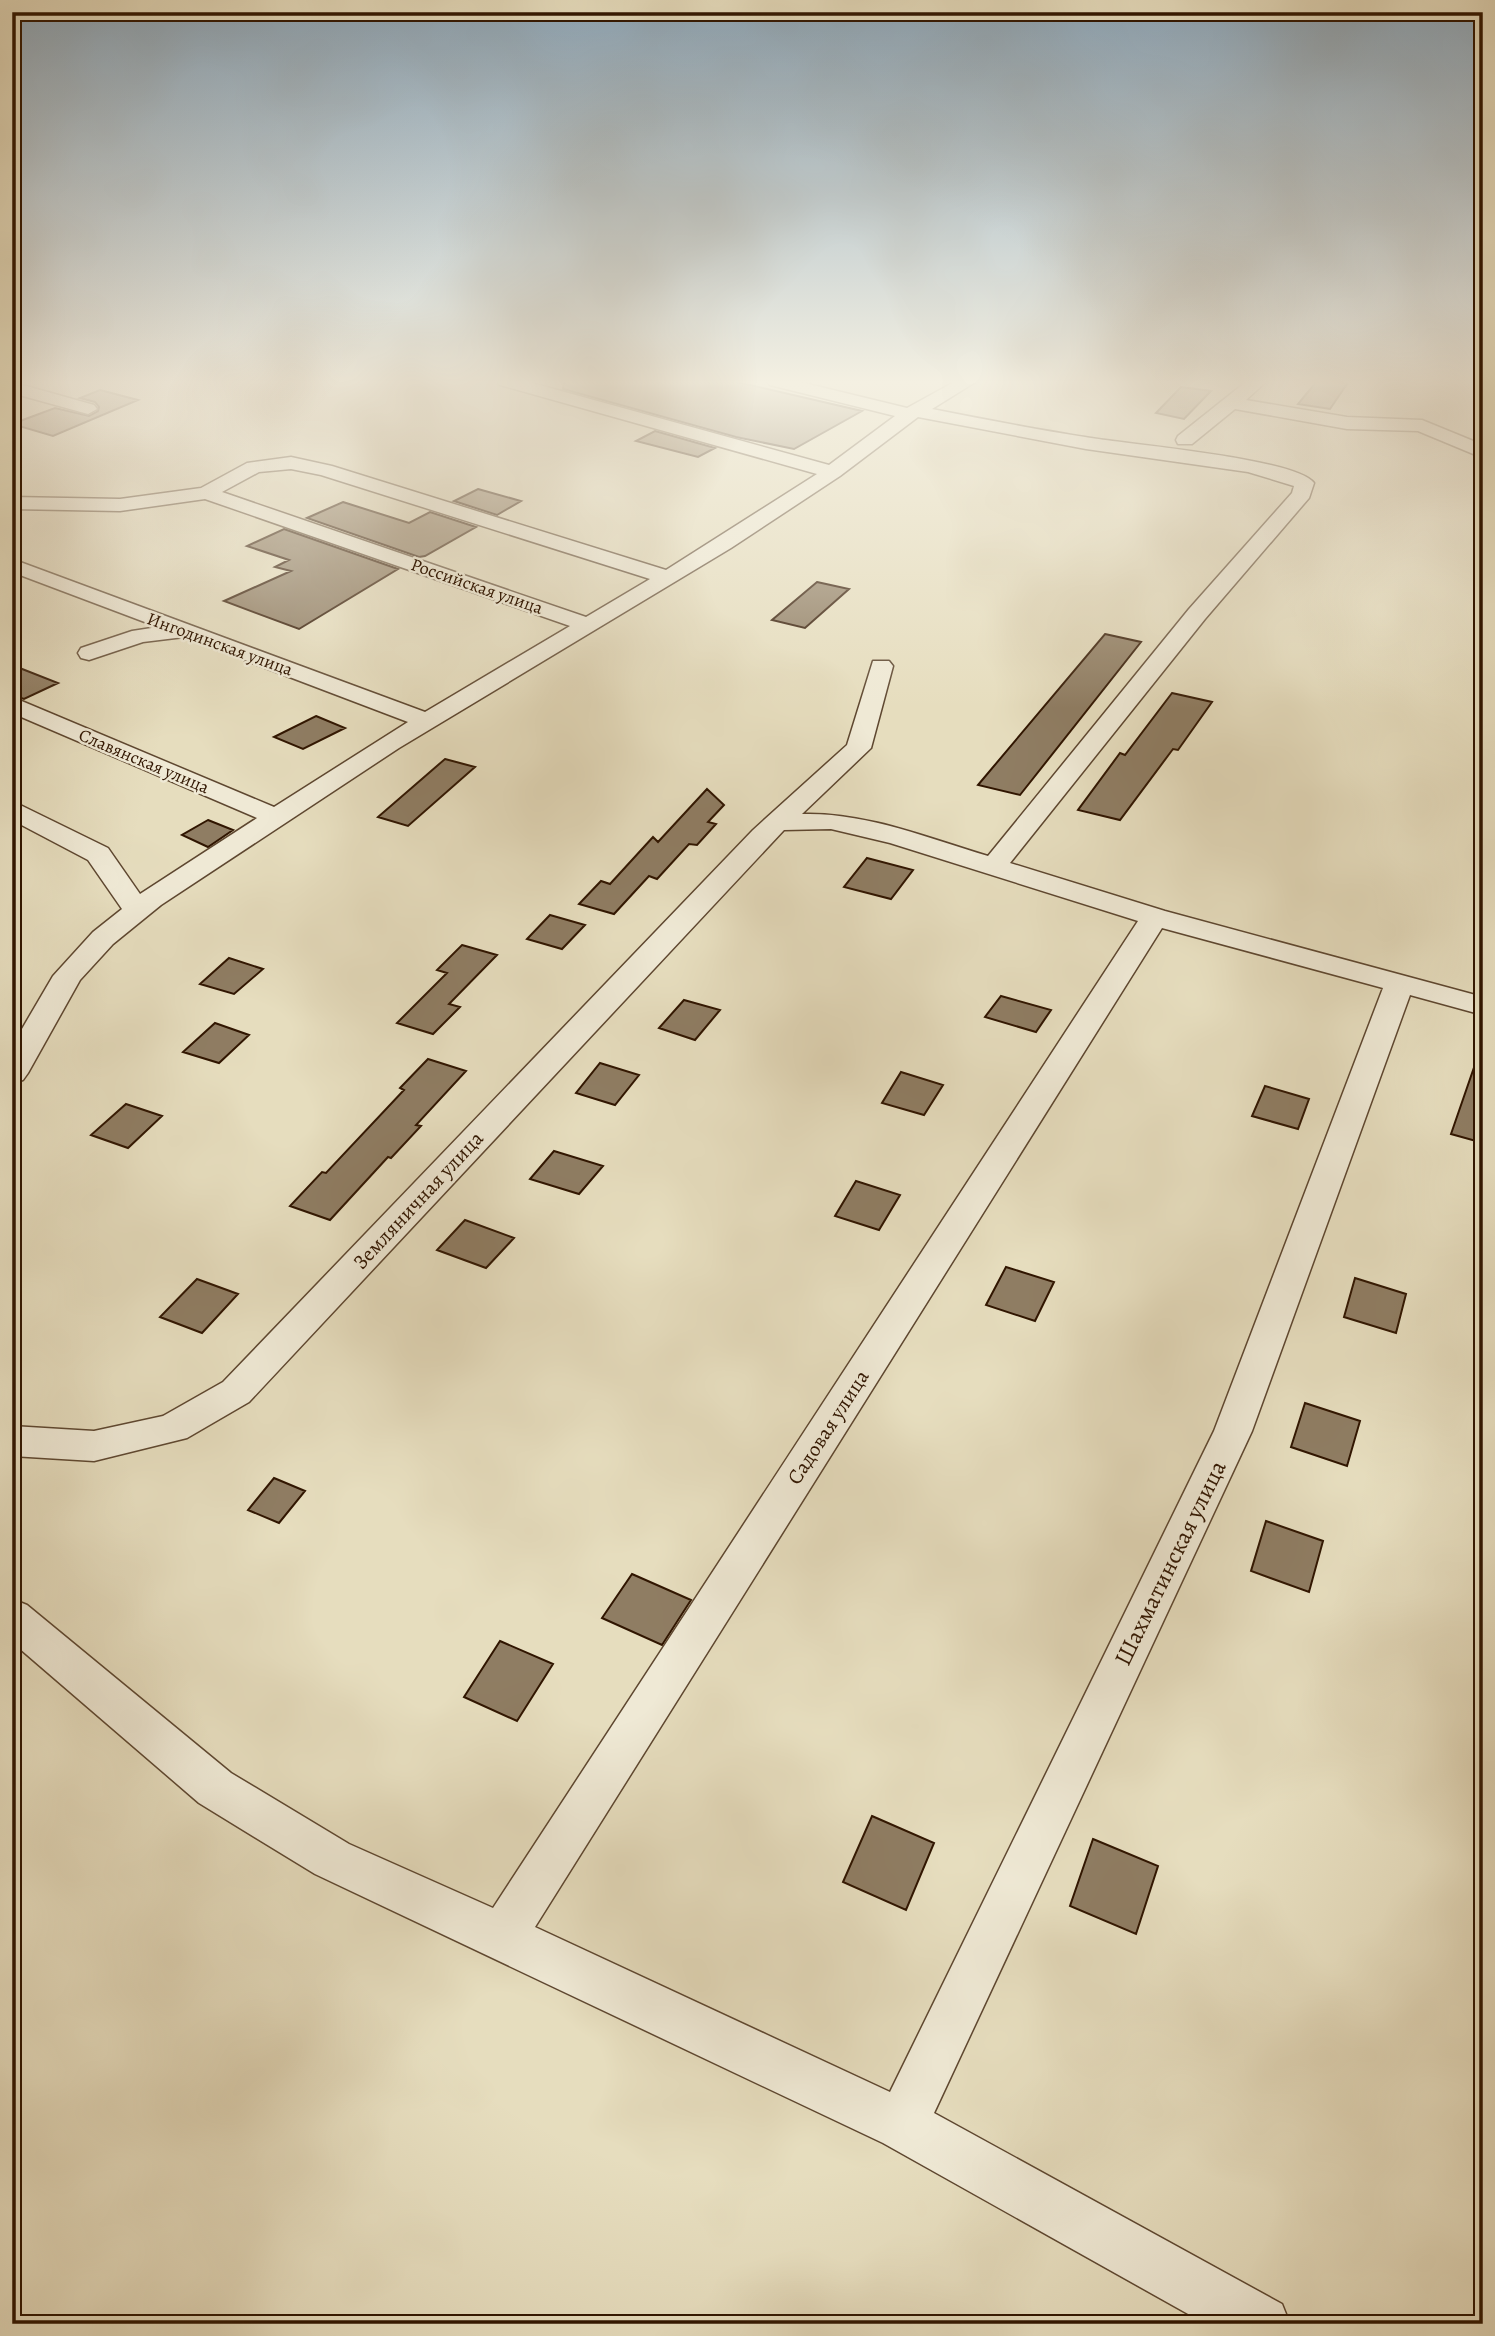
<svg xmlns="http://www.w3.org/2000/svg" width="1495" height="2336" font-family="Alegreya,serif">
  <style>
    .building { fill: #8f7d63; stroke: #301500; stroke-width: 2 }
    .lines { fill: none; stroke-linecap: round; stroke-linejoin: round }
    .street-casing { stroke: #5e4730; stroke-width: 3 }
    .street { fill: #efe9d5; fill-rule: evenodd }
    .labels { text-anchor: middle; stroke-width: 5; stroke-linejoin: round; paint-order: stroke }
    .far-street-label { font-size: 18px; fill: #301500; stroke: #efe9d5 }
    .street-label { font-size: 21px; fill: #301500; stroke: #efe9d5 }
    .near-street-label { font-size: 24px; fill: #301500; stroke: #efe9d5 }
  </style>
  <rect width="100%" height="100%" fill="#e6ddbe"/>
  <filter id="stains"><feTurbulence type="fractalNoise" baseFrequency=".00286" numOctaves="4"/><feColorMatrix values="0 0 0 0 .2 0 0 0 0 .09 0 0 0 0 .02 0 0 0 .5 -.17"/></filter>
  <radialGradient id="worn" r=".72"><stop offset=".6" stop-color="#630" stop-opacity="0"/><stop offset="1" stop-color="#630" stop-opacity=".3"/></radialGradient>
  <!-- building -->
  <path class="building" d="M564,381h169l129,30 -68,38 -58,-12 -173,-48z
    M1317,381h32l-19,28 -32,-5z
    M1181,387l30,4 -27,28 -28,-6z
    M100,390l38,10 -85,36 -41,-12 43,-16 34,8 9,-5 1,-4 -4,-5 -15,-4z
    M655,431l60,17 -17,9 -62,-16z
    M478,489l43,12 -24,14 -43,-14z
    M343,502l66,21 21,-11 46,15 -51,29 -6,1 -112,-39z
    M284,529l114,40 -99,60 -75,-28 67,-30 -16,-4 14,-7 -42,-14z
    M817,582l32,7 -44,39 -33,-8z
    M1105,634l36,8 -121,153 -42,-10z
    M12,665l46,18 -34,16 -12,-4z
    M1172,693l40,9 -34,48 -5,-1 -53,71 -42,-10 42,-57 5,2z
    M316,716l29,12 -42,21 -29,-12z
    M445,759l30,8 -67,59 -30,-9z
    M707,789l17,16 -16,17 8,2 -19,21 -8,-1 -32,35 -8,-3 -35,38 -35,-10 22,-23 9,3 43,-47 5,5z
    M208,820l25,10 -25,17 -26,-12z
    M867,858l46,12 -22,29 -47,-12z
    M550,915l35,10 -23,24 -35,-10z
    M462,945l35,10 -48,49 11,3 -27,27 -36,-11 50,-50 -10,-3z
    M229,958l34,11 -29,25 -34,-10z
    M1001,996l50,14 -15,22 -51,-15z
    M684,1000l36,10 -25,30 -36,-12z
    M215,1023l34,12 -30,28 -36,-11z
    M1479,1053h4v90l-32,-9z
    M428,1059l38,12 -50,54 5,1 -30,32 -3,-1 -58,63 -40,-14 32,-34 4,1 78,-83 -4,-2z
    M600,1063l39,12 -24,30 -39,-12z
    M901,1072l42,13 -19,30 -42,-12z
    M1265,1086l44,13 -11,30 -46,-13z
    M126,1104l36,12 -34,32 -37,-13z
    M554,1151l49,15 -24,28 -49,-15z
    M856,1181l44,14 -21,35 -44,-14z
    M465,1220l49,18 -28,30 -49,-18z
    M1006,1267l48,15 -19,39 -49,-16z
    M1355,1278l51,16 -10,39 -52,-16z
    M197,1279l41,15 -36,39 -42,-16z
    M1305,1403l55,18 -13,45 -56,-19z
    M274,1478l31,13 -26,32 -31,-13z
    M1266,1521l57,20 -14,51 -58,-21z
    M632,1574l59,26 -29,45 -60,-27z
    M500,1641l53,23 -36,57 -53,-24z
    M872,1816l62,27 -28,67 -63,-28z
    M1093,1839l65,27 -22,68 -66,-28z"/>
  <g class="lines">
    <!-- street casing -->
    <g class="street-casing">
      <path id="street" d="M497,381h28l304,84 66,-49 -125,-31 -3,-4h29l111,27 49,-27h21l-45,28c51,10 102,20 153,28 38,7 211,21 229,46l-5,15 -104,121 -195,244 155,48 318,86v18l-73,-20 -158,436 -318,682 348,191 8,20h-84l-323,-181 -568,-269 -116,-71 -187,-161v-43l15,6 204,168 118,71 144,64 645,-987 -248,-78 -59,-14 -47,1 -535,572 -62,36 -93,23 -82,-5v-30l82,5 69,-15 60,-34 530,-552 94,-85 26,-84h16l4,5 -22,82 -69,66c63,-2 126,24 186,42l201,-247 103,-116 2,-7 -46,-14 -162,-23 -168,-32 -78,59 -109,72 -332,200 -238,157 -48,39 -33,36 -52,93 -5,7 -11,3v-37l41,-70 40,-44 29,-23 -34,-49 -76,-40v-19l96,47 32,46 117,-76 -245,-105v-16l262,110 134,-85 -224,-85 -41,5 -54,18 -8,-2 -3,-5 3,-5 51,-17 26,-4 -146,-55v-13l413,153 145,-86 -365,-127 -85,12 -108,-2v-12l108,2 81,-11 46,-25 44,-6 41,9 334,104 151,-96 -317,-89zM291,469l30,6 329,104 -64,38 -364,-125 37,-20zM1162,928l221,60 -169,443 -324,661 -355,-165z
        M1247,381h20l-21,19 101,17 75,3 61,25v13l-65,-27 -71,-2 -112,-20 -43,35h-14l-2,-4 2,-4z
        M12,382l82,23 3,4 -9,5 -76,-21z"/>
    </g>
    <!-- street -->
    <use href="#street" class="street"/>
  </g>
  <!-- sky -->
  <linearGradient id="sky" x2="0" y2="1"><stop stop-color="#8ea9bd"/><stop offset="0.54" stop-color="#f4f0e2"/><stop offset="1" stop-color="#f4f0e2" stop-opacity="0"/></linearGradient>
  <rect width="1495" height="708" fill="url(#sky)"/>
  <g class="labels">
    <!-- far-street labels -->
    <g class="far-street-label">
      <text transform="translate(477 586) rotate(19)" y="6">Российская улица</text>
      <text transform="translate(220 644) rotate(20)" y="6">Ингодинская улица</text>
      <text transform="translate(144 761) rotate(23)" y="6">Славянская улица</text>
    </g>
    <!-- street labels -->
    <g class="street-label">
      <text transform="translate(418 1200) rotate(-47)" y="7">Земляничная улица</text>
      <text transform="translate(828 1427) rotate(-57)" y="7">Садовая улица</text>
    </g>
    <!-- near-street labels -->
    <g class="near-street-label">
      <text transform="translate(1170 1563) rotate(-64)" y="8">Шахматинская улица</text>
    </g>
  </g>
  <!-- margin -->
  <rect width="1495" height="2336" fill="none" stroke="#e6ddbe" stroke-width="42"/>
  <rect x="14" y="14" width="1467" height="2308" fill="none" stroke="#301500" stroke-width="3.5"/>
  <rect x="21" y="21" width="1453" height="2294" fill="none" stroke="#301500" stroke-width="2"/>
  <rect width="100%" height="100%" filter="url(#stains)"/>
  <rect width="100%" height="100%" fill="url(#worn)"/>
</svg>
